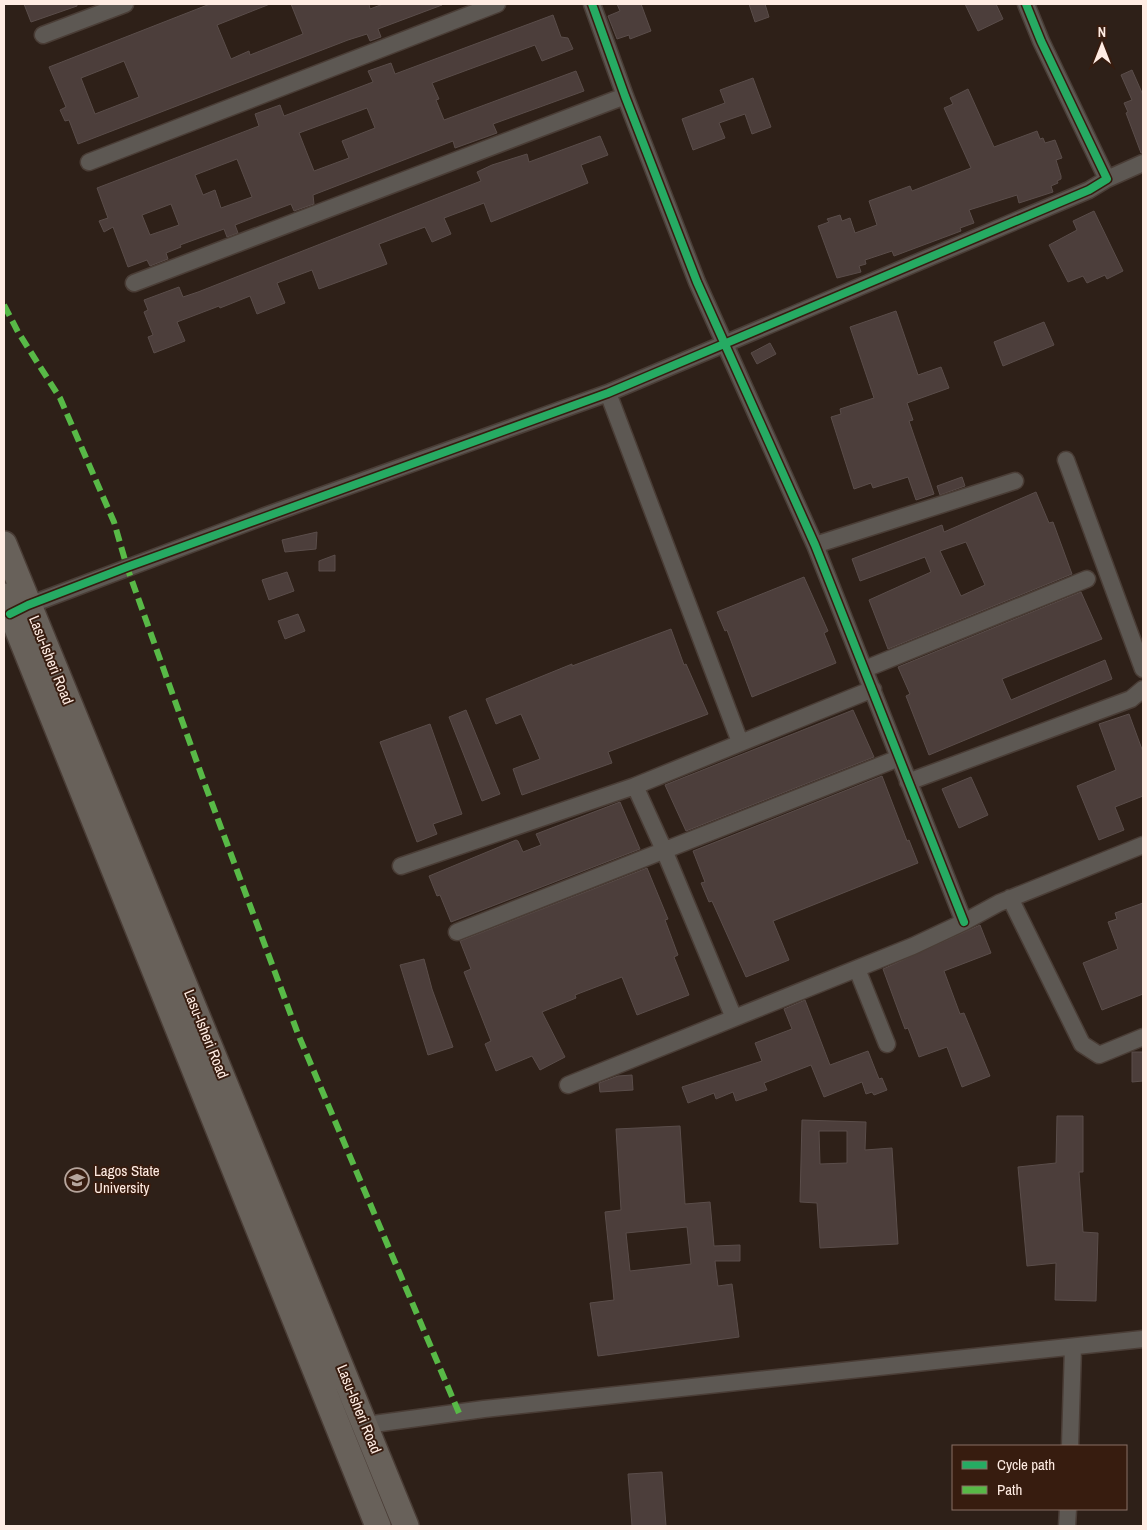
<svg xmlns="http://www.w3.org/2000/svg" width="1147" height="1530" font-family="'Archivo Narrow',sans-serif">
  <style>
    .building { fill: #4c3e3b; stroke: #5a4d4a; fill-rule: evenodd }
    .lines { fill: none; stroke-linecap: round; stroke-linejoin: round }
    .minor-casing { stroke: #4a3d36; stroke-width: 19 }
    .primary-casing { stroke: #4a3d36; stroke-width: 28 }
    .minor { stroke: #5d5853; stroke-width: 16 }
    .primary { stroke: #68615a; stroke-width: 25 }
    .quiet { stroke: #58b947; stroke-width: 6; stroke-dasharray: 12 6; stroke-linecap: butt }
    .cycleway-casing { stroke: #371c0f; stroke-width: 11 }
    .cycleway { stroke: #26ab63; stroke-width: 8 }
    .labels { text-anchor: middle; stroke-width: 4; stroke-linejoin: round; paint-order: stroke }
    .street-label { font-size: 15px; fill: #ffece3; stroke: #371c0f }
    .poi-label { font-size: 15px; fill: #ffece3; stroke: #371c0f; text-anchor: start }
  </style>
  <rect width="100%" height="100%" fill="#2e2018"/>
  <!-- building -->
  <path class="building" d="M24,4h53v2l-46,16z
    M210,4h60l-53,21 14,34 18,-8 1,4 53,-21 -12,-30h78l1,5 13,-5 59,1 -64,24 3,8 -11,4 -3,-7 -19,6 -270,104 -9,-24 -4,1 -5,-11 6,-3 -17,-40zM124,61l15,36 -44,17 -14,-36z
    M617,4h24l10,27 -21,8 -1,-4 -12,4 -9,-23 12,-5z
    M749,4h16l4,13 -14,5z
    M965,4h31l7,15 -25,12z
    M553,15l8,22 7,1 5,11 -31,12 -7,-16 -103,38 7,16 -3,1 8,20 132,-49 8,20 -91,33 4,9 -42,15 -2,-7 -140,54 1,9 -20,7 -3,-7 -43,16 -13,5 3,8 -11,4 -3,-8 -44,16 1,2 -15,6 2,6 -18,7 -3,-6 -19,7 -15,-40 -9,5 -5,-11 9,-3 -11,-30 162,-62 -4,-12 25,-9 4,11 89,-34 -5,-11 23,-8 4,11zM367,108l8,20 -33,13 7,17 -35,13 -15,-38zM237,159l15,38 -31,11 -6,-18 -12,5 -8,-20zM171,204l8,21 -29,10 -8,-20z
    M1132,70l11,25v58h-2l-15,-40 2,-1 -4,-9 8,-3 -11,-25z
    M753,78l18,49 -19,7 -7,-20 -26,9 6,15 -32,12 -11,-31 43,-16 -5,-13z
    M968,89l26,58 43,-16 3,8 3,-1 2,5 10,-3 7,18 -6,2 5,16v3l-4,2 1,2 -7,3 2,6 -34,11 -2,-8 -48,15 5,13 -14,5 1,3 -67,25 -2,-5 -27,9 1,4 -7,2 2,6 -24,6 -19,-52 11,-4 -2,-3 13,-4 2,6 8,-3 5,15 22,-8 -8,-24 41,-15 2,5 59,-23 -27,-60 9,-4 -3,-6z
    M600,136l8,19 -27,10 7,18 -97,39 -7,-19 -40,15 7,16 -19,8 -7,-15 -46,17 8,20 -68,25 -7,-19 -35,13 8,20 -28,11 -7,-18 -30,12 -1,-2 -42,16 8,19 -31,12 -6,-16 5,-2 -9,-23 4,-2 -4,-10 35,-13 4,10 15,-5 283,-111 -4,-9 15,-7 35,-11 2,8z
    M1094,211l29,60 -16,8 -2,-4 -18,8 -4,-7 -15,6 -19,-37 28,-15 -4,-9z
    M896,311l22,64 23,-8 8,21 -42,15 6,17 -4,1 25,73 -18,6 -8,-23 -35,11 -2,-5 -17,6 -23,-72 10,-3 -1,-5 34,-11 -24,-71z
    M1044,322l10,23 -51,21 -9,-24z
    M770,343l6,11 -19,10 -6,-11z
    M962,477l3,9 -25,9 -3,-9z
    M1036,492l13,31 4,-1 19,52 -184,75 -19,-49 62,-28 -6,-15 -65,24 -8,-22 90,-34 2,7zM966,542l19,43 -24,11 -21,-45z
    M317,532l-1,17 -31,3 -3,-12z
    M335,555v16h-16v-10z
    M287,572l7,19 -25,9 -7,-20z
    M804,577l24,54 -4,2 12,30 -84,34 -25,-67 -2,1 -8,-19z
    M1081,592l21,47 -100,40 9,21 94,-40 7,19 -183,76 -23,-59 4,-2 -12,-27z
    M298,614l7,17 -20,8 -7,-18z
    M671,629l13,36 2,-1 22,50 -100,38 4,11 -90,32 -9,-26 27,-10 -19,-45 -25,10 -10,-25 86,-35v2z
    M466,710l34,84 -18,7 -33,-84z
    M853,710l21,47 -188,74 -21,-46z
    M1129,714l14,38v44l-28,11 9,23 -25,10 -22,-54 39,-16 -17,-46z
    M430,724l32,90 -29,10 4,10 -20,8 -37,-100z
    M882,776l25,65 2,-1 9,23 -145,58 16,39 -43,17 -34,-76 -3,1 -8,-19 4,-1 -12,-31z
    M971,777l17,38 -29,13 -17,-39z
    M620,802l20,47 -189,73 -11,-27 -3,1 -8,-20 87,-36 2,1 5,11 18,-7 -5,-11z
    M647,868l21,51 -3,1 13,35 -4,2 15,38 -52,20 -15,-38 -47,18 1,3 -34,14 23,45 -25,13 -8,-14 -36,15 -11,-27 6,-3 -27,-69 7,-3 -11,-28z
    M1143,903v91l-41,16 -19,-47 35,-14 -10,-27 9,-3 -2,-6z
    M980,925l11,28 -47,18 16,43 4,-1 26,63 -28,11 -15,-40 -28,10 -11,-29 -3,1 -22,-60z
    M424,959l8,30 21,58 -25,8 -28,-90z
    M805,1000l25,65 38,-14 11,28 3,-1 5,12 -13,5 -2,-3 -6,2 -4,-12 -38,15 -13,-32 -47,18 3,7 -31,11 -3,-9 -17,7 -2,-6 -26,10 -6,-16 80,-26 -7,-18 37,-14 -8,-20z
    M1132,1052h11v29l-11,1z
    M632,1075l1,15 -33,2 -1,-9 19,-7z
    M1057,1116h26v56h-4l4,60 15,1 -2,68 -41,-1 1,-37 -29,3 -9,-99 38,-4z
    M802,1120l64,2 -1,28 27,-2 6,96 -78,4 -3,-45 -17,-1zM819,1131h28v32l-27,1z
    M680,1126l5,78 25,-2 4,44 26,-1v16h-25l3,25 14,-2 7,53 -141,19 -8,-53 24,-3 -9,-88 16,-2 -5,-81zM687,1227l4,37 -61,7 -4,-38z
    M662,1472l4,54h-34l-4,-52z"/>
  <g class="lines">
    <!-- minor casing -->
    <g class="minor-casing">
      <path id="minor" d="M592,4l33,92 72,186 118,263 149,377
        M43,35l82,-31
        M89,162l408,-158
        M1107,179l36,-16
        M134,283l491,-187
        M608,393l132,349
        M1066,460l77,209
        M815,545l200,-64
        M21,608l244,-92 343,-123 481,-203 18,-11 -66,-138 -15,-37
        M865,669l222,-90
        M908,782l223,-83 12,-10
        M635,786l29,64 70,168
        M401,866l234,-80 238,-97
        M1010,898l72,146 17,11 44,-18
        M457,932l442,-174
        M857,969l30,75
        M568,1085l345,-139 51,-24 35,-19 144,-58
        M366,1425l118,-16 659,-70
        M1070,1446l3,-99
        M1067,1526l1,-17"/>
    </g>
    <!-- primary casing -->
    <g class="primary-casing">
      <path id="primary" d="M4,544l402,982
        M4,596l374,930"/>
    </g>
    <!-- minor -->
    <use href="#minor" class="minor"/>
    <!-- primary -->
    <use href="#primary" class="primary"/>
    <!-- quiet -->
    <path class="quiet" d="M4,305l14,27 42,66 54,124 13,45 77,215 94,252 161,379"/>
    <!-- cycleway casing -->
    <g class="cycleway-casing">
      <path id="cycleway" d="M592,4l33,92 72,186 118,263 149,377
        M10,614l18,-9 99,-38 481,-174 481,-203 18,-11 -66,-138 -15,-37"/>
    </g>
    <!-- cycleway -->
    <use href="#cycleway" class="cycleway"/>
  </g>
  <!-- icons -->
  <defs>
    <g id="university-ring" transform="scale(1.25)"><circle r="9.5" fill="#371c0f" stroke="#b6a59c" stroke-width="1.5"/><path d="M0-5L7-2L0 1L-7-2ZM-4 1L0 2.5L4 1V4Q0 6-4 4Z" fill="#b6a59c"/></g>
  </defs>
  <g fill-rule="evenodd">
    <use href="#university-ring" x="77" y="1180"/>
  </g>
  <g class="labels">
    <!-- street labels -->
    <g class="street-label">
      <text transform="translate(51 660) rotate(68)" y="5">Lasu-Isheri Road</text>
      <text transform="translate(206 1034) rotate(68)" y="5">Lasu-Isheri Road</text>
      <text transform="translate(359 1409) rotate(68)" y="5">Lasu-Isheri Road</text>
    </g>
    <!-- poi labels -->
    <g class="poi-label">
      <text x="94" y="1176">Lagos State<tspan x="94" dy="17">University</tspan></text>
    </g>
  </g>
  <!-- border -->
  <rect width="1147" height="1530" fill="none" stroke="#ffece3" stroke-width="10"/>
  <!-- legend -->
  <rect x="952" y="1445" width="175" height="65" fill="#371c0f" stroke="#876f64"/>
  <rect x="962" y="1461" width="25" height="8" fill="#26ab63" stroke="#876f64"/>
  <text x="997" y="1470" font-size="15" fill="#ffece3">Cycle path</text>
  <rect x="962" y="1486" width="25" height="8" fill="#58b947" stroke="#876f64"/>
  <text x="997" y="1495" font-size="15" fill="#ffece3">Path</text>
  <!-- north arrow -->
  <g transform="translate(1102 45)" stroke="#371c0f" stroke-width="4" paint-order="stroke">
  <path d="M0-4L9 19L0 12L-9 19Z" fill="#ffece3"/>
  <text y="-8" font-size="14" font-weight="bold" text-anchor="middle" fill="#ffece3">N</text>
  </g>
</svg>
